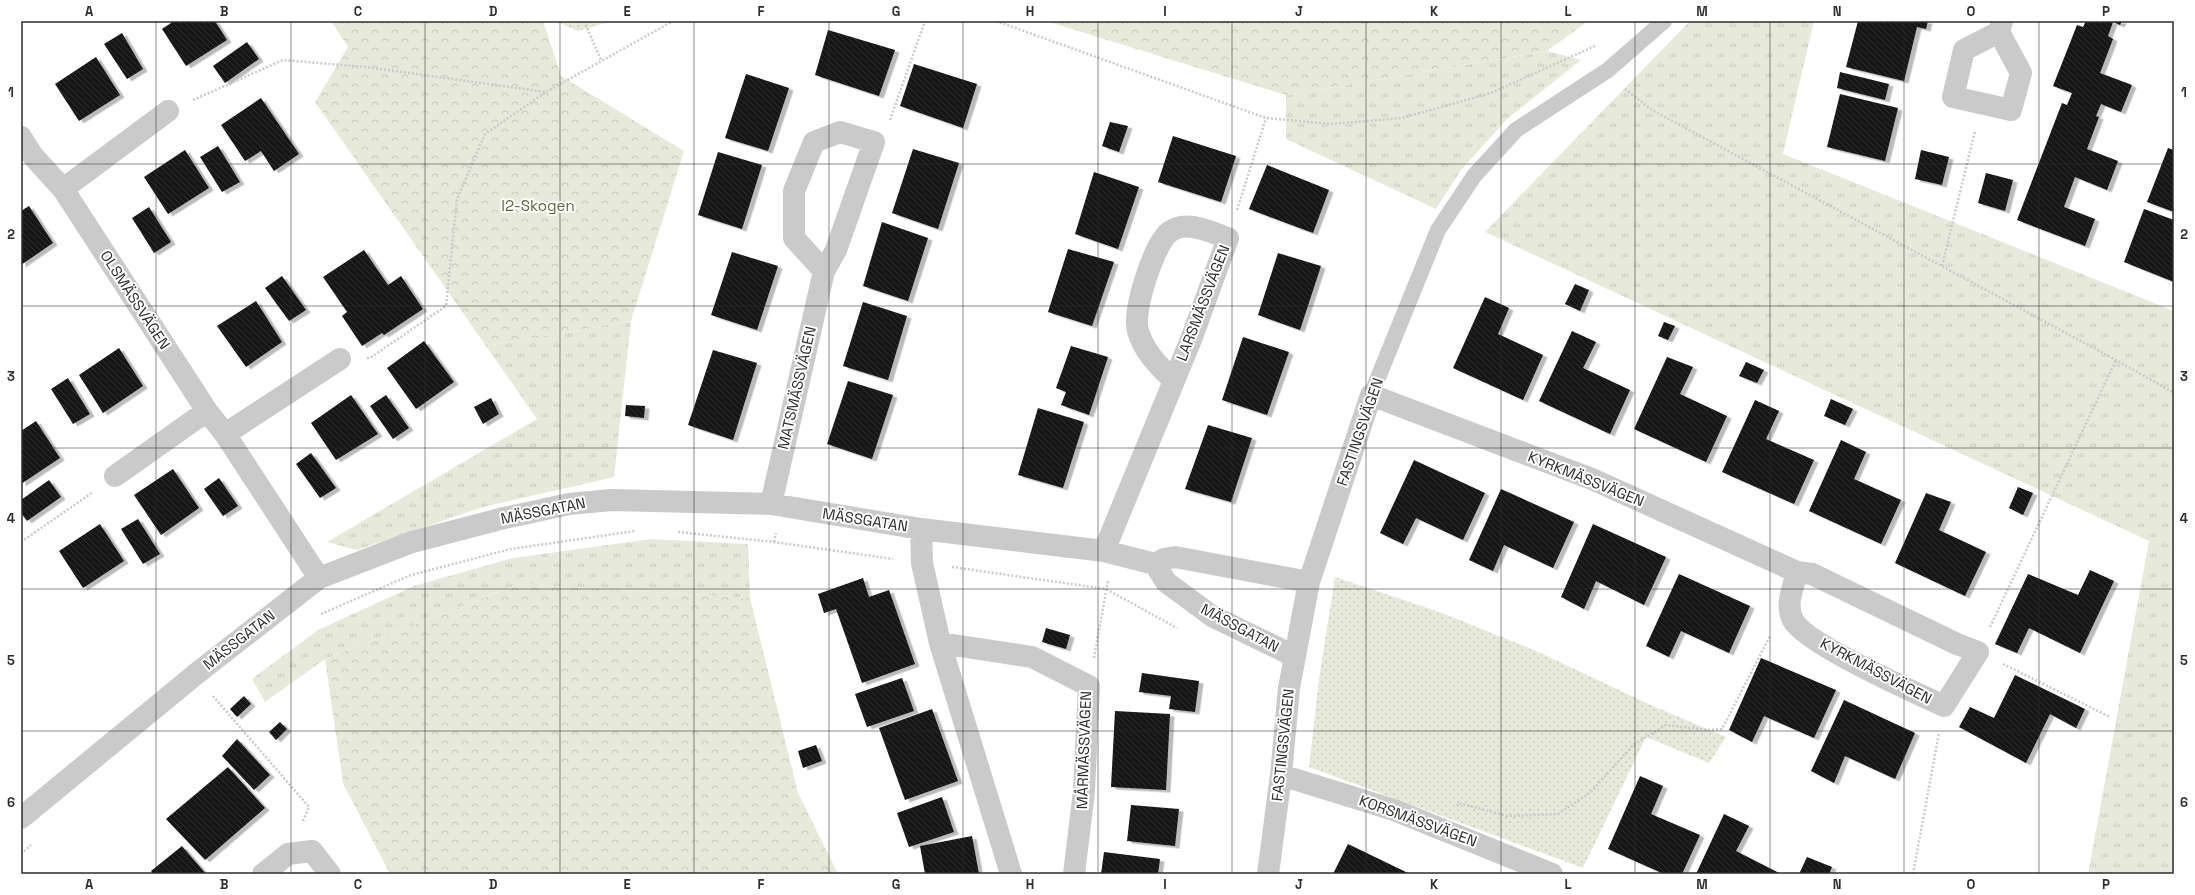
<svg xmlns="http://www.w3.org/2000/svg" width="2195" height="895" font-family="'Space Grotesk',sans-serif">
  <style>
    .grass { fill: url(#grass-tufts) }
    .forest { fill: url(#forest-crowns) }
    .park { fill: url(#park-dots) }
    .building { fill: url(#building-back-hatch); filter: url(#shadow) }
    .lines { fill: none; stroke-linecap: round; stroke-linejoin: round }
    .path { stroke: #cacaca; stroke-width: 2.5; stroke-dasharray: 2 2; stroke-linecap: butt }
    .lane { stroke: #cacaca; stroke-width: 16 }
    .street { stroke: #cacaca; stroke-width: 22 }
    .grid { fill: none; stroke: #2d2d2d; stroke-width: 1; stroke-opacity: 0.55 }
    .labels { text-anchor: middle; stroke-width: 4; stroke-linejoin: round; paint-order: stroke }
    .park-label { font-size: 15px; fill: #5a673b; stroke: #fff }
    .street-label { font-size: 15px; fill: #2d2d2d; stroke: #fff }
    .neatline { fill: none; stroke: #2d2d2d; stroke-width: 1.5 }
    .grid-label { font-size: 13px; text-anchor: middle; font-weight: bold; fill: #2d2d2d }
  </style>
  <defs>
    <pattern id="grass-tufts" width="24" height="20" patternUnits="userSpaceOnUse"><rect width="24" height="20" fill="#e7eada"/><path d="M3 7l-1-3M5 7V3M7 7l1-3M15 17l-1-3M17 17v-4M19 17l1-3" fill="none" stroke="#c6c9bb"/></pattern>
    <pattern id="forest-crowns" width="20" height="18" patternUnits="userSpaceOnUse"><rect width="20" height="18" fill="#e7eada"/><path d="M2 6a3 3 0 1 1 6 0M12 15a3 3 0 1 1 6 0" fill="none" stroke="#c6c9bb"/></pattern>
    <pattern id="park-dots" width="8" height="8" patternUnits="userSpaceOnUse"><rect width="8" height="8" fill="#e7eada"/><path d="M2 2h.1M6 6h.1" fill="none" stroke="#c6c9bb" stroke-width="1.8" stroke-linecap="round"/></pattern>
    <pattern id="building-back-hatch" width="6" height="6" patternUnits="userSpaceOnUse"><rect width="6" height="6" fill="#141414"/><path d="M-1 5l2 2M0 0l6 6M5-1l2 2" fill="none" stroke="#2e2e2e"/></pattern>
    <filter id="shadow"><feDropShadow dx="4.5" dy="2.5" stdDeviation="0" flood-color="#0004"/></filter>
  </defs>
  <rect width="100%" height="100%" fill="#fff"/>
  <!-- grass -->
  <path class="grass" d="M1690,21h124l-31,133 391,157v563h-86l61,-333 -664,-309z
    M1547,51l34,9 -75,60 -45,50 -25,39 -150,-70v-44z
    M631,321l-17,156 -131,30 -126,43 -30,-8 210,-123 -51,-73z
    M651,539l97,5 2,54 -230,-14 -195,75 -60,43 -13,-23 66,-49 96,-44 99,-28z"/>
  <!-- forest -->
  <path class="forest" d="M331,21h212l18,55 123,75 -53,170 -145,25 -171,-244 33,-55z
    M1046,21h542l-41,30 -261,44z
    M520,584l230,14 48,195 40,81h-448l-47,-91 -18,-124z"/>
  <!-- park -->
  <path class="park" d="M555,21h57l-34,10z
    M1335,577l107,36 92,37 119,56 73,31 -17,26 -63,-26 -63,131 -274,-101 10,-88z"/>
  <!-- building -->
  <path class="building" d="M174,21h41l12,19 -41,26 -24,-37z
    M1858,21h70l-2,8 -9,-2 -13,54 -58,-14z
    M2086,21h36l-2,4 -7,-3 -5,14 5,3 -13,34 32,12 -11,27 -20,-8 -5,12 3,1 -12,32 31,12 -11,29 -32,-13 -11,30 31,12 -10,27 -68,-26 45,-117 5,2 5,-12 -19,-7 24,-61 6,2z
    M828,30l67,20 -16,46 -64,-21z
    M122,33l21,36 -16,10 -23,-35z
    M247,42l12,17 -34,24 -12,-17z
    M96,57l24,38 -41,26 -24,-37z
    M914,64l63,20 -14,44 -63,-22z
    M1840,72l49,12 -4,16 -48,-12z
    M746,74l43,14 -21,63 -43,-13z
    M1840,94l58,14 -13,53 -58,-14z
    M261,98l38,56 -25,17 -13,-20 -16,10 -24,-36z
    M1110,122l18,4 -9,26 -17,-6z
    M1173,136l63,20 -15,46 -63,-20z
    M218,146l22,36 -18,10 -22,-35z
    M2168,148l6,2v62l-27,-10z
    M913,149l46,14 -21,66 -46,-16z
    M185,150l24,38 -41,26 -24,-37z
    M1921,150l28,7 -7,28 -27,-6z
    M718,152l44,13 -20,64 -44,-14z
    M1267,165l62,25 -16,43 -64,-24z
    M1094,172l45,15 -21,62 -43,-15z
    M1986,173l27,7 -8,31 -27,-8z
    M29,206l24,37 -32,22v-54z
    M149,207l22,35 -17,11 -22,-35z
    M2144,209l30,11v62l-50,-20z
    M882,222l46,16 -20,63 -45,-15z
    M1068,249l46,13 -22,64 -44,-14z
    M364,250l24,35 13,-9 22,33 -39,26 -2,-2 -20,13 -20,-30 5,-4 -24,-35z
    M732,252l46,14 -21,64 -46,-15z
    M1278,253l43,13 -21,64 -42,-15z
    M282,276l24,34 -17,11 -24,-33z
    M1575,284l14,6 -9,21 -15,-7z
    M1485,297l24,11 -11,26 45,21 -20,45 -70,-32z
    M256,301l26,41 -36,25 -29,-41z
    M863,302l44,14 -19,64 -45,-14z
    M1664,322l11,4 -7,14 -10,-4z
    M1572,331l24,11 -13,26 47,22 -20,44 -71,-33z
    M1243,337l46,15 -22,63 -45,-15z
    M424,341l30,41 -38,27 -29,-41z
    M1071,346l37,11 -19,58 -28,-10 5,-13 -10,-4z
    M119,348l24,38 -40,27 -24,-38z
    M713,350l44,13 -24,77 -45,-15z
    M1667,357l26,10 -13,27 47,22 -21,46 -72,-33z
    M1746,362l18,8 -7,13 -18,-7z
    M68,378l22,36 -17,10 -22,-35z
    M848,381l45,14 -21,64 -45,-15z
    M351,395l27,39 -42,26 -25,-37z
    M386,395l23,33 -16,11 -23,-33z
    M491,398l8,16 -16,10 -9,-17z
    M1831,399l22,10 -8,16 -21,-9z
    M1755,400l24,11 -13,28 48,21 -20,44 -72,-32z
    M626,405l19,1 -1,12 -19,-2z
    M1038,408l46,14 -21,66 -45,-13z
    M36,421l24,37 -39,26v-53z
    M1208,425l44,13 -21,64 -46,-13z
    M1841,440l25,12 -12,27 47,21 -20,44 -72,-33z
    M311,453l25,35 -16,10 -24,-34z
    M1414,460l71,33 -22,47 -47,-22 -13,26 -23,-11z
    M173,469l26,39 -38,27 -27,-40z
    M219,478l19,28 -15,10 -19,-27z
    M49,480l12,17 -34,24 -6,-8v-13z
    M2018,487l15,6 -10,22 -14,-7z
    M1501,489l73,33 -21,46 -49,-23 -11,26 -24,-11z
    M1926,493l25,9 -12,28 47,22 -21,44 -70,-33z
    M138,519l22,35 -17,10 -22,-35z
    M100,524l24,37 -41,27 -24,-37z
    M1593,524l73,33 -22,48 -48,-24 -12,28 -23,-12z
    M2090,570l24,11 -34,72 -51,-25 -12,25 -22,-9 33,-70 50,21z
    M1679,574l71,32 -21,47 -48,-22 -12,26 -23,-11z
    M863,578l6,19 20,-7 26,74 -53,19 -26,-74 -12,4 -6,-19z
    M1046,628l24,7 -4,14 -24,-7z
    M1761,658l75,32 -22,48 -50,-22 -12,26 -23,-12z
    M1142,673l57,8 -4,31 -26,-3 2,-13 -32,-4z
    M2015,675l70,34 -9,19 -26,-14 -24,49 -67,-36 11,-20 24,11z
    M902,678l12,33 -47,16 -12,-33z
    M244,696l7,8 -14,13 -7,-8z
    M1844,700l71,33 -20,46 -50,-23 -11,27 -23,-12z
    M932,709l26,72 -53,19 -26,-72z
    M1115,711l55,3 -4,76 -55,-3z
    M280,722l7,7 -11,11 -7,-8z
    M237,739l33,36 -16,15 -32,-34z
    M816,745l6,16 -19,7 -5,-17z
    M228,767l37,41 -60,52 -39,-41z
    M1640,776l23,10 -12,28 49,21 -18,39h-18l-56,-25z
    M942,797l12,35 -45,15 -12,-34z
    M1131,805l48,4 -4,37 -48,-5z
    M1724,814l25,12 -13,25 45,23h-85z
    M972,836l7,38h-54l-5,-28z
    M1348,844l62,30h-77z
    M182,846l24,28h-53l-2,-3z
    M1104,852l56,7 -2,15h-57z
    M1807,857l25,10 -3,7h-30z"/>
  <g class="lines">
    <!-- path -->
    <path class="path" d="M584,21l17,39
      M996,21l270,97 65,6 71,-6 89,-25 104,-47
      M1625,89l27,21 464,250 58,33
      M193,100l90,-40 83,7 180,25
      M890,120l35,-99
      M1237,210l29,-92
      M1942,266l33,-135
      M367,358h3l76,-52 11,-107 28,-65 61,-42 127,-71
      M678,532l96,10 119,17
      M21,542l72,-50
      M774,542l2,-9
      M952,567l154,22 71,39
      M321,614l90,-39 100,-26 124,-18
      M1990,627l126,-267
      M1094,658l14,-78
      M2003,664l107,53
      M213,696l96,111 -7,16
      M1457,806l2,-3 48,13 51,-2 33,-22 42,-47 33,-20 42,5 14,-1 48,-93
      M21,854l10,-9
      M1913,874l26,-141"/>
    <!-- lane -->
    <path class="lane" d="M1371,395l67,-165 36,-54 42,-46 92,-60 56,-49"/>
    <!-- street -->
    <path class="street" d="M1999,32l-35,18 -11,47 58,13 10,-37 -22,-41 3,-11
      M21,137l12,19 30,33 144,222 18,23 94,144
      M63,189l105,-78
      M225,434l115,-75
      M115,476l92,-65
      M771,504l53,-233 12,-21 38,-108 -34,-10 -26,10 -20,49v47l30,33
      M921,529l1,34 18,80 71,231
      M1104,551l88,-214 36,-99c-14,-5 -33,-14 -47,-11 -4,1 -11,4 -14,7 -14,15 -35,77 -29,97 6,21 21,35 35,49
      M1155,564l11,18 46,34 82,40
      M940,643l92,14 57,29 -5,105 -10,83
      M1281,775l113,35 158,64
      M21,818l175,-144 123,-96 93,-36 92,-24 65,-14 43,-4 159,4 150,25 183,22 51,13 9,-5 11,-2 134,25
      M263,874l25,-20 24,-3 18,23
      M1268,874l13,-99 8,-87 20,-106 62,-187 221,84 205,93 15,2 145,70 21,8 -34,54c-28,-13 -140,-63 -151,-86 -8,-15 0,-32 4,-48"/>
  </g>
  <!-- grid -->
  <path class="grid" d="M156,21v853M291,21v853M425,21v853M560,21v853M694,21v853M829,21v853M963,21v853M1098,21v853M1232,21v853M1366,21v853M1501,21v853M1635,21v853M1770,21v853M1904,21v853M2039,21v853M21,164h2153M21,306h2153M21,448h2153M21,589h2153M21,731h2153"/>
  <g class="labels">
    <!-- park labels -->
    <g class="park-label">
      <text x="538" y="211">I2-Skogen</text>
    </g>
    <!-- street labels -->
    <g class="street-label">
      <text transform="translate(135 300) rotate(57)" y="5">OLSMÄSSVÄGEN</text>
      <text transform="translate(1203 303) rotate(-69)" y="5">LARSMÄSSVÄGEN</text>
      <text transform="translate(797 388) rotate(-77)" y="5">MATSMÄSSVÄGEN</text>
      <text transform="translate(1360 432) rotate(-71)" y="5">FASTINGSVÄGEN</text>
      <text transform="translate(1586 479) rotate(22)" y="5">KYRKMÄSSVÄGEN</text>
      <text transform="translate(543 511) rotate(-11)" y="5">MÄSSGATAN</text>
      <text transform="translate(865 520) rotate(9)" y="5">MÄSSGATAN</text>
      <text transform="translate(1240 628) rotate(28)" y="5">MÄSSGATAN</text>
      <text transform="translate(239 640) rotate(-38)" y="5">MÄSSGATAN</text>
      <text transform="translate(1876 671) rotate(28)" y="5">KYRKMÄSSVÄGEN</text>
      <text transform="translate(1283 745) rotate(-84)" y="5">FASTINGSVÄGEN</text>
      <text transform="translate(1084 750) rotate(-88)" y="5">MÅRMÄSSVÄGEN</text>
      <text transform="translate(1418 821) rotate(20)" y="5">KORSMÄSSVÄGEN</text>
    </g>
  </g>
  <!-- border -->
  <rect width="2195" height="895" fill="none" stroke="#ffffff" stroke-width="44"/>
  <rect x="22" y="22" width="2151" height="851" class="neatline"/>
  <g class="grid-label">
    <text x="89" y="16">A</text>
    <text x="224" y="16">B</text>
    <text x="358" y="16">C</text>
    <text x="493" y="16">D</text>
    <text x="627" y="16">E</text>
    <text x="761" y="16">F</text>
    <text x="896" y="16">G</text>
    <text x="1030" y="16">H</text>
    <text x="1165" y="16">I</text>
    <text x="1299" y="16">J</text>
    <text x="1434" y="16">K</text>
    <text x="1568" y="16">L</text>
    <text x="1702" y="16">M</text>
    <text x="1837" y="16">N</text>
    <text x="1971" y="16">O</text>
    <text x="2106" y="16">P</text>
    <text x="11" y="97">1</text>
    <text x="2184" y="97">1</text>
    <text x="11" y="239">2</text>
    <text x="2184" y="239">2</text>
    <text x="11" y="381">3</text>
    <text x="2184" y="381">3</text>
    <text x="11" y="523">4</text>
    <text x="2184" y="523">4</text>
    <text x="11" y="665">5</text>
    <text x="2184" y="665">5</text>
    <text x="11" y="807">6</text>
    <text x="2184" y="807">6</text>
    <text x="89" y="889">A</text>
    <text x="224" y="889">B</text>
    <text x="358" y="889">C</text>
    <text x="493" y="889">D</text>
    <text x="627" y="889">E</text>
    <text x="761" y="889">F</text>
    <text x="896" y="889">G</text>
    <text x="1030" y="889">H</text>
    <text x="1165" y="889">I</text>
    <text x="1299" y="889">J</text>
    <text x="1434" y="889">K</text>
    <text x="1568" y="889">L</text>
    <text x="1702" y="889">M</text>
    <text x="1837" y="889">N</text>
    <text x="1971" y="889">O</text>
    <text x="2106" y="889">P</text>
  </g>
</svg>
